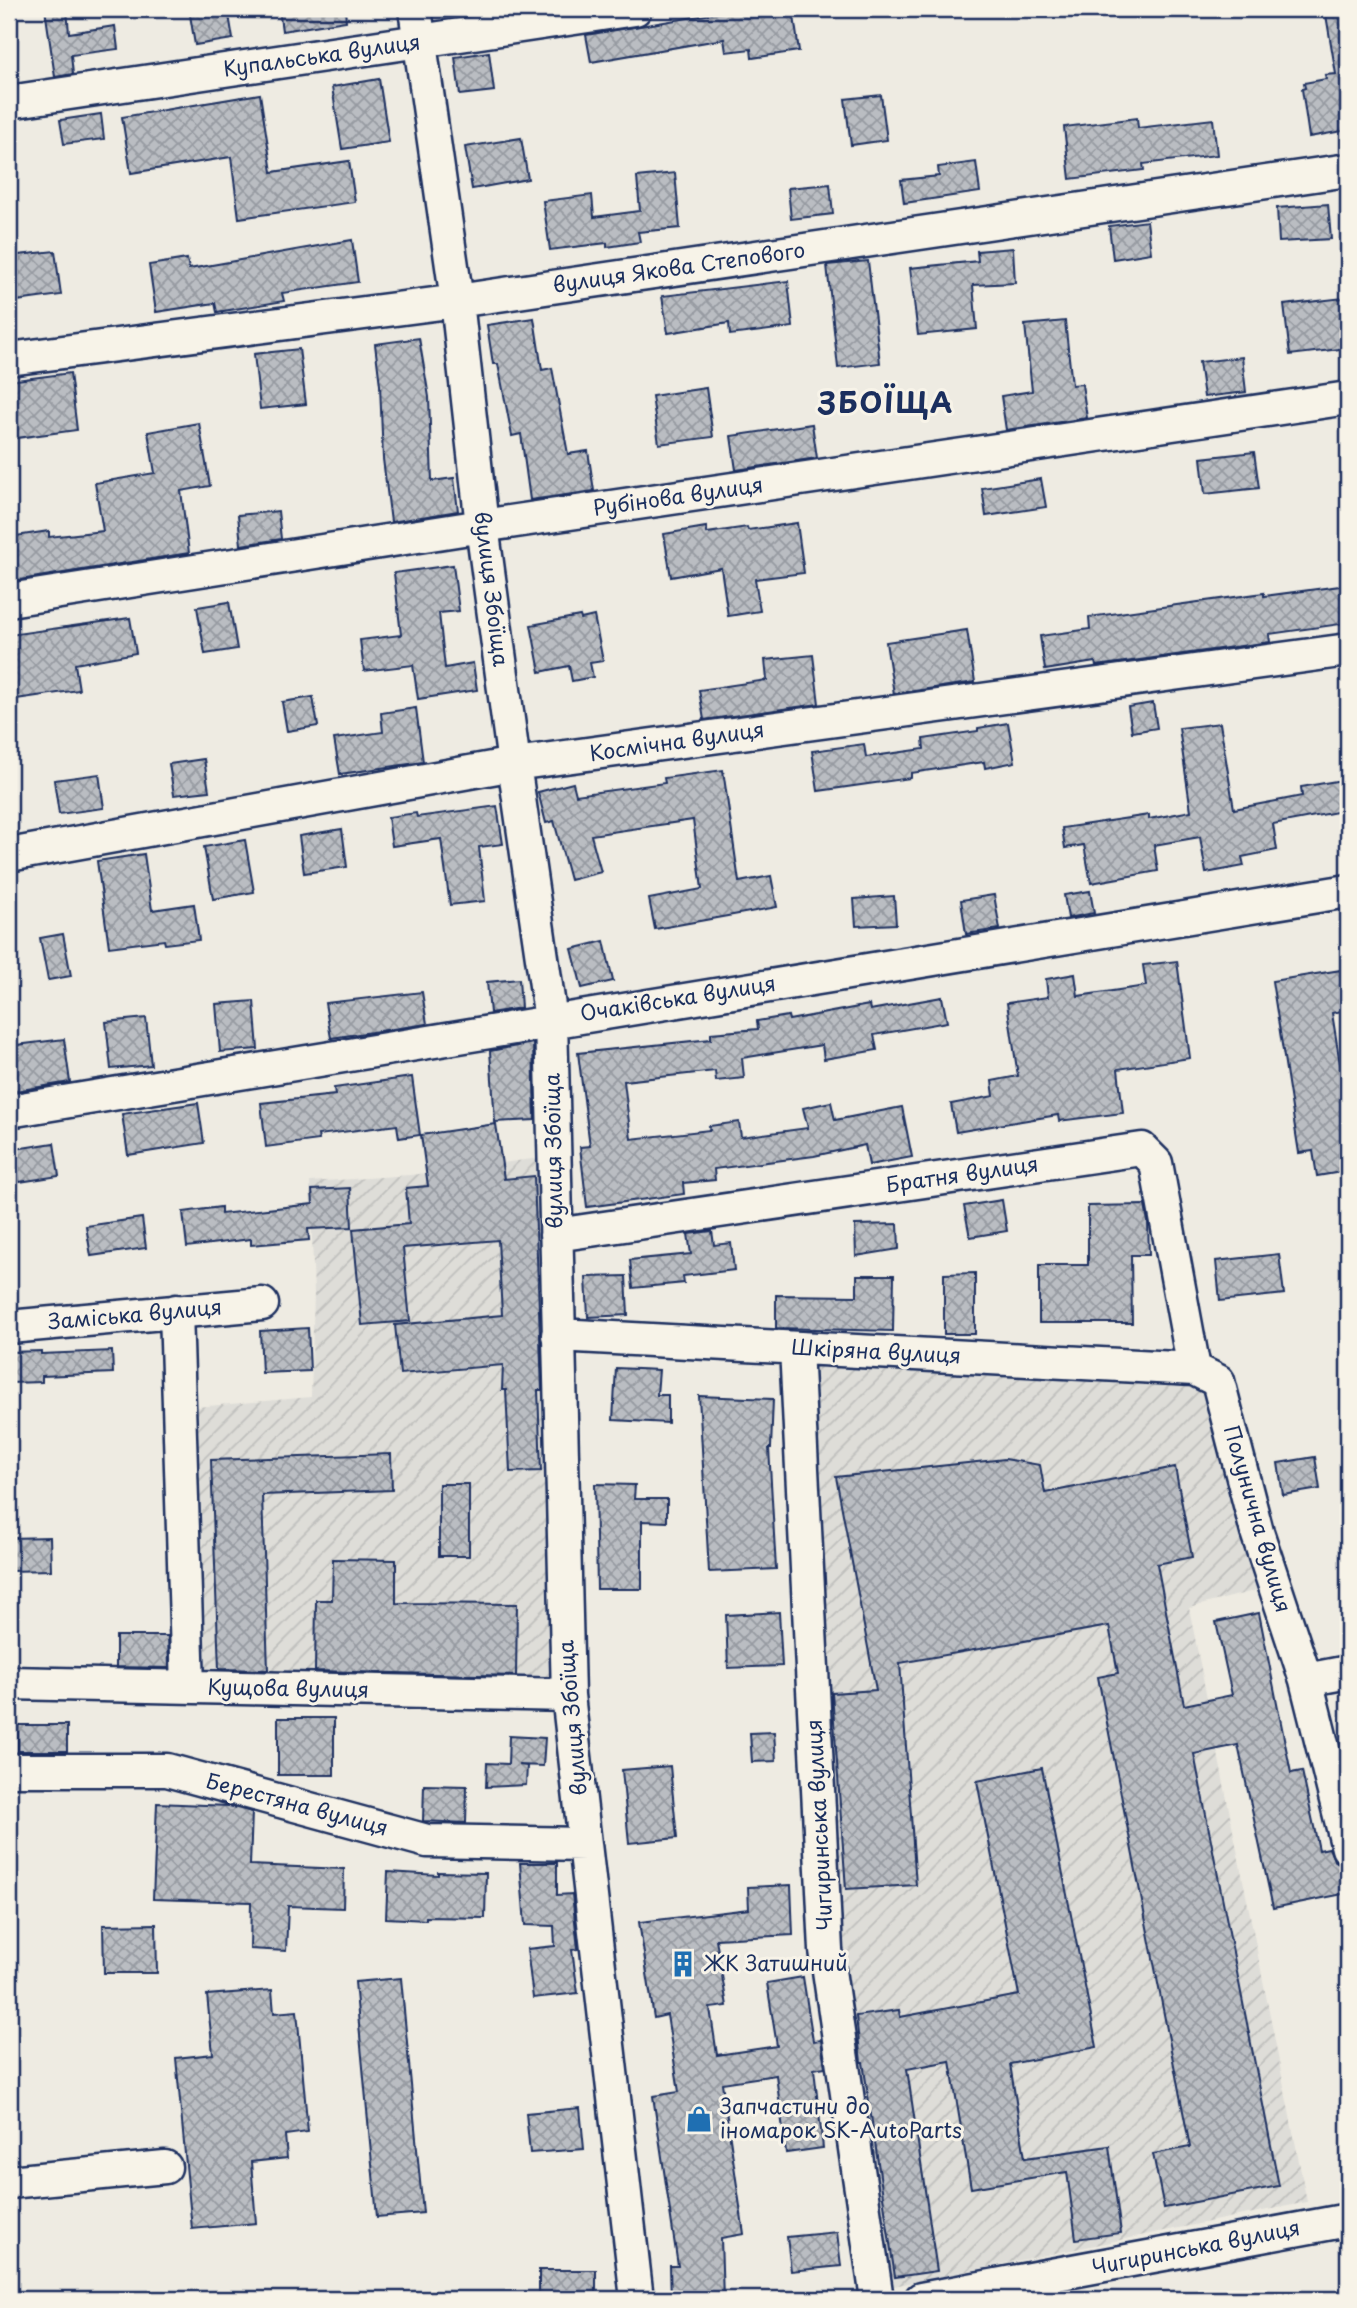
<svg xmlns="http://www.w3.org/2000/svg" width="1357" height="2308" font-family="'Playpen Sans',sans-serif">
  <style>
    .industrial { fill: url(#industrial-furrows) }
    .building { fill: url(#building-cross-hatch); stroke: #1b2f5e; stroke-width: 2 }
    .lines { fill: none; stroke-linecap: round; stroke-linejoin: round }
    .minor-casing { stroke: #1b2f5e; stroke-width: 37 }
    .minor { stroke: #f7f3e8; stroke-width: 32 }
    .labels { text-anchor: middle; stroke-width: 6; stroke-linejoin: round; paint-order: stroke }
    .street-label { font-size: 21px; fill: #1b2f5e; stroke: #f7f3e8 }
    .poi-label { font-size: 21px; fill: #1b2f5e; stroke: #f7f3e8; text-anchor: start }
    .district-label { font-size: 28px; font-weight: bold; letter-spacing: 2px; fill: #1b2f5e; stroke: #f7f3e8 }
  </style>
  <defs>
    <pattern id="industrial-furrows" width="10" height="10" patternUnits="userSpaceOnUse" patternTransform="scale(1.75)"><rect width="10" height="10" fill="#deddd8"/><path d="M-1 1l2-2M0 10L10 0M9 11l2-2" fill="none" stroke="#bebebc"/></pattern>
    <pattern id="building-cross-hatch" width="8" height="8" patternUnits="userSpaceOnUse" patternTransform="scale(1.75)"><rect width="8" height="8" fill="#babdc2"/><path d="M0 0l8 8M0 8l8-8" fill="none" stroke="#969aa1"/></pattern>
  </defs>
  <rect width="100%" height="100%" fill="#eeebe2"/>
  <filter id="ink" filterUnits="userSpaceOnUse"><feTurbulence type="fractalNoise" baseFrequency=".0143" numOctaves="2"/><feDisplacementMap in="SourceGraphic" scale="14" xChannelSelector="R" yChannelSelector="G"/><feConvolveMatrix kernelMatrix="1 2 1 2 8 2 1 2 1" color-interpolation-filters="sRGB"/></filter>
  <g filter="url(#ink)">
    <!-- industrial -->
    <path class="industrial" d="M540,1158l13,531 -348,-6 -8,-276 114,-10 3,-104 -4,-111 100,-7z
      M810,1362l393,20 58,207 -72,19 118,594 -418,85 -53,-402z"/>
    <!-- building -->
    <path class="building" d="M45,9h22l2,24 46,-7 3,23 -47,6 2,19 -18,3z
      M189,9h39l5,30 -38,6z
      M279,9h66l1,12 -64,10z
      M742,9h51l6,42 -47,7 -1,-9 -25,3 -2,-13 -133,23 -5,-27z
      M1325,9h23v121l-39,7 -7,-48 3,-1 -1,-5 22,-4 -1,-4 11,-1z
      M489,52l5,39 -34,4 -5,-38z
      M379,79l10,63 -47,7 -10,-62z
      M260,94l12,78 77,-11 6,41 -116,16 -8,-61 -100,16 -9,-56z
      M881,95l6,45 -36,5 -6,-46z
      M101,114l3,25 -40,5 -4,-24z
      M1137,118l1,10 75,-9 4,36 -74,9 1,6 -74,9 -6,-52z
      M521,138l7,41 -56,10 -7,-42z
      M976,162l4,30 -76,11 -3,-23 38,-4 -1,-9z
      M675,173l5,55 -42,4 2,10 -33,5v-4l-57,7 -7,-49 49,-6 2,22 46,-6 -3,-34z
      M830,184l3,30 -42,5 -3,-31z
      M1328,204l3,35 -52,3 -2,-34z
      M1147,221l4,32 -38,6 -4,-33z
      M352,240l6,42 -76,11 2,8 -67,11 -2,-9 -59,9 -7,-47 38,-6 2,10z
      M1013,248l2,35 -42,2 4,44 -59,6 -8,-67 68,-7 -1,-10z
      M55,251l6,44 -52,7v-46z
      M868,261l12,102 -42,5 -11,-103z
      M788,281l5,46 -63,8 -1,-12 -61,10 -6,-37z
      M1343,298l5,50 -58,7 -6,-50z
      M534,318l8,52 10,-2 16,86 20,-3 6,40 -64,9 -9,-66 -9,2 -14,-72h-5l-6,-39z
      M1065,321l7,64 10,-1 5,34 -81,12 -5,-34 31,-5 -7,-66z
      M419,338l10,59 3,84 22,-3 4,33 -67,11 -8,-63 -3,-74 -5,-41z
      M299,349l7,55 -46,5 -6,-55z
      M1242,357l4,35 -42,5 -5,-35z
      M70,373l7,57 -68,9v-58z
      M706,388l7,49 -54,7 -7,-48z
      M199,423l11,63 -29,5 8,62 -176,28 -4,-44 40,-6v6l54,-6 -8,-48 60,-10 -7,-41z
      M812,424l5,34 -81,12 -5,-34z
      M1254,452l5,36 -54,6 -4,-36z
      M1041,479l5,28 -60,9 -4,-28z
      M278,511l3,28 -40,6 -3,-30z
      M797,523l7,50 -49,6 5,32 -32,5 -7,-48 -50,9 -7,-43 42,-7 1,6 40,-6 1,3z
      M453,565l6,46 -20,2 6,55 28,-5 4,27 -59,9 -5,-34 -49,6 -4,-31 41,-5 -7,-62z
      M1348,585v38l-79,11 1,8 -174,24 -1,-4 -50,8 -5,-34 50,-7 -1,-12 175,-24v3z
      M229,602l8,47 -32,5 -8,-47z
      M580,616l1,3 13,-3 9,45 -13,2 3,14 -21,4 -3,-15 -29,6 -9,-47z
      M130,618l6,35 -61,11 4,26 -70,10v-65z
      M967,630l8,52 -81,12 -8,-52z
      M813,655l6,49 -115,16 -5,-30 68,-10 -2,-20z
      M313,697l5,29 -31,5 -5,-29z
      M1153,703l4,25 -25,4 -4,-25z
      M416,708l7,54 -83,12 -6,-35 49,-7 -2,-19z
      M1008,723l7,39 -30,6 -1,-6 -73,11v5l-93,13 -6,-40 52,-7 2,13 58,-8 -1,-10 55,-8v-3z
      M1220,723l14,86 68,-13 -1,-9 47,-8v31l-75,14 4,26 -35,7 2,9 -38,7 -6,-36 -46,8 4,26 -67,12 -7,-38 -19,3 -3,-20 87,-13v4l42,-8 -12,-83z
      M204,759l5,32 -35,4 -5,-31z
      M723,770l16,112 32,-6 6,31 -122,22 -6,-30 53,-10 -9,-69 -102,15 10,37 -31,8 -16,-59 -8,2 -8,-31 35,-9 3,12 89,-12 -1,-5z
      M99,774l5,34 -45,6 -5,-34z
      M497,806l6,38 -24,3 6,54 -35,4 -9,-66 -49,7 -4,-29 28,-4 1,4z
      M342,829l5,38 -43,6 -5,-37z
      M245,840l9,52 -41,7 -9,-52z
      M144,854l8,56 42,-6 5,36 -34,4 -1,-4 -55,7 -12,-86z
      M1090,891l4,22 -26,5 -4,-23z
      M994,895l6,34 -34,5 -5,-34z
      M894,896l2,28 -40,2 -2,-27z
      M63,934l8,42 -23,4 -8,-42z
      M604,941l9,40 -31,7 -10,-39z
      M1177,961l13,97 -72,11 5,44 -64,8 -1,-6 -102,17 -5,-28 43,-8 -2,-15 26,-5 -11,-73 41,-6 -2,-18 29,-5 3,22 68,-10 -3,-21z
      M1341,970l6,40 -15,3 16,101v57l-31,5 -4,-25 -14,2 -27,-172z
      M519,979l2,29 -31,5 -3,-31z
      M422,992l5,32 -96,14 -6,-35z
      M942,997l5,25 -73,13 3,15 -53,9 -2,-14 -80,13 2,20 -28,3 -1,-10 -91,10 7,58 79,-9 -1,-4 30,-4 2,15 67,-9 -5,-20 28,-6 4,18 67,-13 10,50 -43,8 -4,-20 -51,11 -100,13 1,11 -32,3 1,11 -97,13 -7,-60 10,-1 -12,-93 133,-14v-6l47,-4 -1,-8 31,-5 1,4 80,-15 1,5z
      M254,1001l4,48 -38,3 -4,-48z
      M146,1018l5,47 -40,4 -5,-47z
      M64,1039l6,43 -61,10v-46z
      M533,1043l2,77 -40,2 -5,-71z
      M412,1077l8,58 -21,3 -2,-13 -79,10 1,5 -53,7 -5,-44 74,-8 -1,-7z
      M198,1103l6,40 -76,12 -6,-41z
      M496,1124l8,55 30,-3 8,214h-4l3,81 -31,1 -4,-82h-4l1,-25 -103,9 -5,-49 107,-10 -4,-75 -95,8 7,73 -48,4 -9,-96 56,-5 -3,-36 22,-2 -7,-51z
      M54,1143l5,33 -40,6 -4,-33z
      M350,1188l2,39 -44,2 1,11 -58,5v-6l-64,8 -4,-35 38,-5v7l92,-10 -1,-14z
      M1002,1200l5,31 -37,6 -6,-31z
      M1145,1205l3,17 1,33h-18l1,68h-93v-58h49v-59z
      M142,1218l4,30 -55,8 -5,-30z
      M898,1224l1,25 -43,7 -1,-31z
      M712,1231l2,14 17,-2 3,27 -51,6 1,7 -51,5 -3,-28 61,-6 -3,-20z
      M1279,1254l5,40 -64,7 -4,-40z
      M975,1273v61h-31v-60z
      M857,1275h37l-1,56 -117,-3v-33l81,1z
      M626,1276l2,39 -40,2 -2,-40z
      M308,1328l2,43 -48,2 -2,-42z
      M41,1351v3l71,-3 1,22 -71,3v6l-33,1v-31z
      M616,1368l43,2 -2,25h11v28l-55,-3z
      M699,1396l74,3 -2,49h-2l7,121 -67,3z
      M391,1454l1,36 -130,5 6,175 -49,-1 -8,-209z
      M1315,1457l5,32 -37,6 -5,-32z
      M1005,1459l35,6 5,28 130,-26 17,90 -35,7 27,141 48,-10 -16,-73 43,-9 32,160 11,-2 17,79 10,-2 5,12 8,5 6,28 -75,15 -35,-163 -44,9 85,432 -115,22 -11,-54 37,-7 -92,-470 20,-4 -9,-47 -209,37 16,222 -70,4 -14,-196 44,-3 -40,-213z
      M439,1484h30v72h-30z
      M595,1484l40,1 -1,14h33v23l-25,-1v68h-45z
      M50,1537l1,33 -42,1v-33z
      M333,1559l63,1v43l121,1 -1,72 -201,-5 1,-71h16z
      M779,1612l3,54 -54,2 -2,-53z
      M116,1636h52l1,32 -53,-1z
      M278,1718h56v57h-56z
      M18,1725h49v26h-49z
      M774,1732l2,29 -24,1 -2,-29z
      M509,1736l36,2 -2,28 -25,-1 9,1 -1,19 -40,2 1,-24 21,1z
      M670,1766l7,72 -48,5 -7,-73z
      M1042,1768l55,279 -87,17 15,94 84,-12 12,87 -45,6 -9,-67 -96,16 -21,-127 -43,8 30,202 -42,6 -32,-215h-2l-5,-46 43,-6 1,7 119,-22 -42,-214z
      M424,1785l43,1 -1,37 -43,-2z
      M157,1803l72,3 23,6 -2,53 94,4 -1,39 -55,-2 -2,45 -36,-2 1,-47 -98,-3z
      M520,1863h37v32l15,-1 6,55 -6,1 6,43 -45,5 -6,-49 28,-3 -1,-20 -29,-1z
      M388,1872l50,3v-3l48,1 -1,45 -59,-1v3l-40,-2z
      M791,1885l2,50 -77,4 11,67 -17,2 7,47 60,-9 -10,-63 36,-6 10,64 8,-1 4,27 -11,2 9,79 -37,5 -10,-78 -54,8 22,151 -23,4 2,61h-52l-1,-33h8l-25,-170 26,-4 -12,-77 -13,3 -15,-96 110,-13 -1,-22z
      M156,1924l1,49h-53l-1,-48z
      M401,1978l22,235 -46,4 -22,-235z
      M272,1990l2,23 23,-2 11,121 -23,3 2,23 -36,4 5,61 -64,6 -16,-171 37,-4 -6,-59z
      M580,2108l4,41 -54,4 -4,-40z
      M837,2232l4,34 -50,5 -4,-34z
      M539,2270h57v29h-57z"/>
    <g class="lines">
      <!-- minor casing -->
      <g class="minor-casing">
        <path id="minor" d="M415,9l42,292 25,225 32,238 37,256 17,675 69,604
          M9,102l626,-93
          M9,359l448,-58 891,-131
          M9,600l473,-74 866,-128
          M9,855l505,-91 834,-114
          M9,1111l1339,-220
          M556,1235l586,-86 14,14 38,206
          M176,1311l12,376
          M9,1327l253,-23
          M558,1335l636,34 24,12 39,151 49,148 42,168
          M796,1348l30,602 51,349
          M1306,1680l42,-8
          M9,1683l559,12
          M9,1770h158l260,71 158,3
          M9,2182l156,-15
          M921,2299l427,-79"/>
      </g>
      <!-- minor -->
      <use href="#minor" class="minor"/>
    </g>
  </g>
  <!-- icons -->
  <defs>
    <g id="building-bare" transform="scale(2.1)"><path d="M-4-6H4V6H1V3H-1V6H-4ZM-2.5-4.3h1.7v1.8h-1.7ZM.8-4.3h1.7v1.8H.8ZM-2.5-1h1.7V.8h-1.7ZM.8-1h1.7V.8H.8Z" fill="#1f6fb2" stroke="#f7f3e8" stroke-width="2.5" paint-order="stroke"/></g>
    <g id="shop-bare" transform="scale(2.1)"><path d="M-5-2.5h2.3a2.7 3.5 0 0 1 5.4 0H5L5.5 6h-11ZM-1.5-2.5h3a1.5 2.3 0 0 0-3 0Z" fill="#1f6fb2" stroke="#f7f3e8" stroke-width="2.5" paint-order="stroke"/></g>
  </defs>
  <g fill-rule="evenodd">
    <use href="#building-bare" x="683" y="1964"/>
    <use href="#shop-bare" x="699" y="2119"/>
  </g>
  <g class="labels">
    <!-- street labels -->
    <g class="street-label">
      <text transform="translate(322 56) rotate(-8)" y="7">Купальська вулиця</text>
      <text transform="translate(679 268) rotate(-8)" y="7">вулиця Якова Степового</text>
      <text transform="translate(678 497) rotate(-8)" y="7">Рубінова вулиця</text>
      <text transform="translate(491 589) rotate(83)" y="7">вулиця Збоїща</text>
      <text transform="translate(677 742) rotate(-8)" y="7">Космічна вулиця</text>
      <text transform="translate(678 999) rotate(-9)" y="7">Очаківська вулиця</text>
      <text transform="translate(554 1151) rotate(-91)" y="7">вулиця Збоїща</text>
      <text transform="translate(962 1175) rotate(-8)" y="7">Братня вулиця</text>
      <text transform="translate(135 1315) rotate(-5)" y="7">Заміська вулиця</text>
      <text transform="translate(876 1352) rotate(3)" y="7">Шкіряна вулиця</text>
      <text transform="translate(1257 1519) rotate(74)" y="7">Полунична вулиця</text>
      <text transform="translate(288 1689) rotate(1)" y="7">Кущова вулиця</text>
      <text transform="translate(573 1718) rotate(-95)" y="7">вулиця Збоїща</text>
      <text transform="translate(297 1805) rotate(15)" y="7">Берестяна вулиця</text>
      <text transform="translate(820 1825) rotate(-93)" y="7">Чигиринська вулиця</text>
      <text transform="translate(1196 2248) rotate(-11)" y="7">Чигиринська вулиця</text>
    </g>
    <!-- poi labels -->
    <g class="poi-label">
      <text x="704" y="1971">ЖК Затишний</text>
      <text x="720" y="2114">Запчастини до<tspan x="720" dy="24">іномарок SK-AutoParts</tspan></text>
    </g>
    <!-- district labels -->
    <g class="district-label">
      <text x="886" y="413">ЗБОЇЩА</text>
    </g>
  </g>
  <!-- margin -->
  <rect width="1357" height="2308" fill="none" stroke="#f7f3e8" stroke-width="35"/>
  <rect x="18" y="18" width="1322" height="2273" fill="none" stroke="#1b2f5e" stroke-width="2.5" filter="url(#ink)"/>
</svg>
